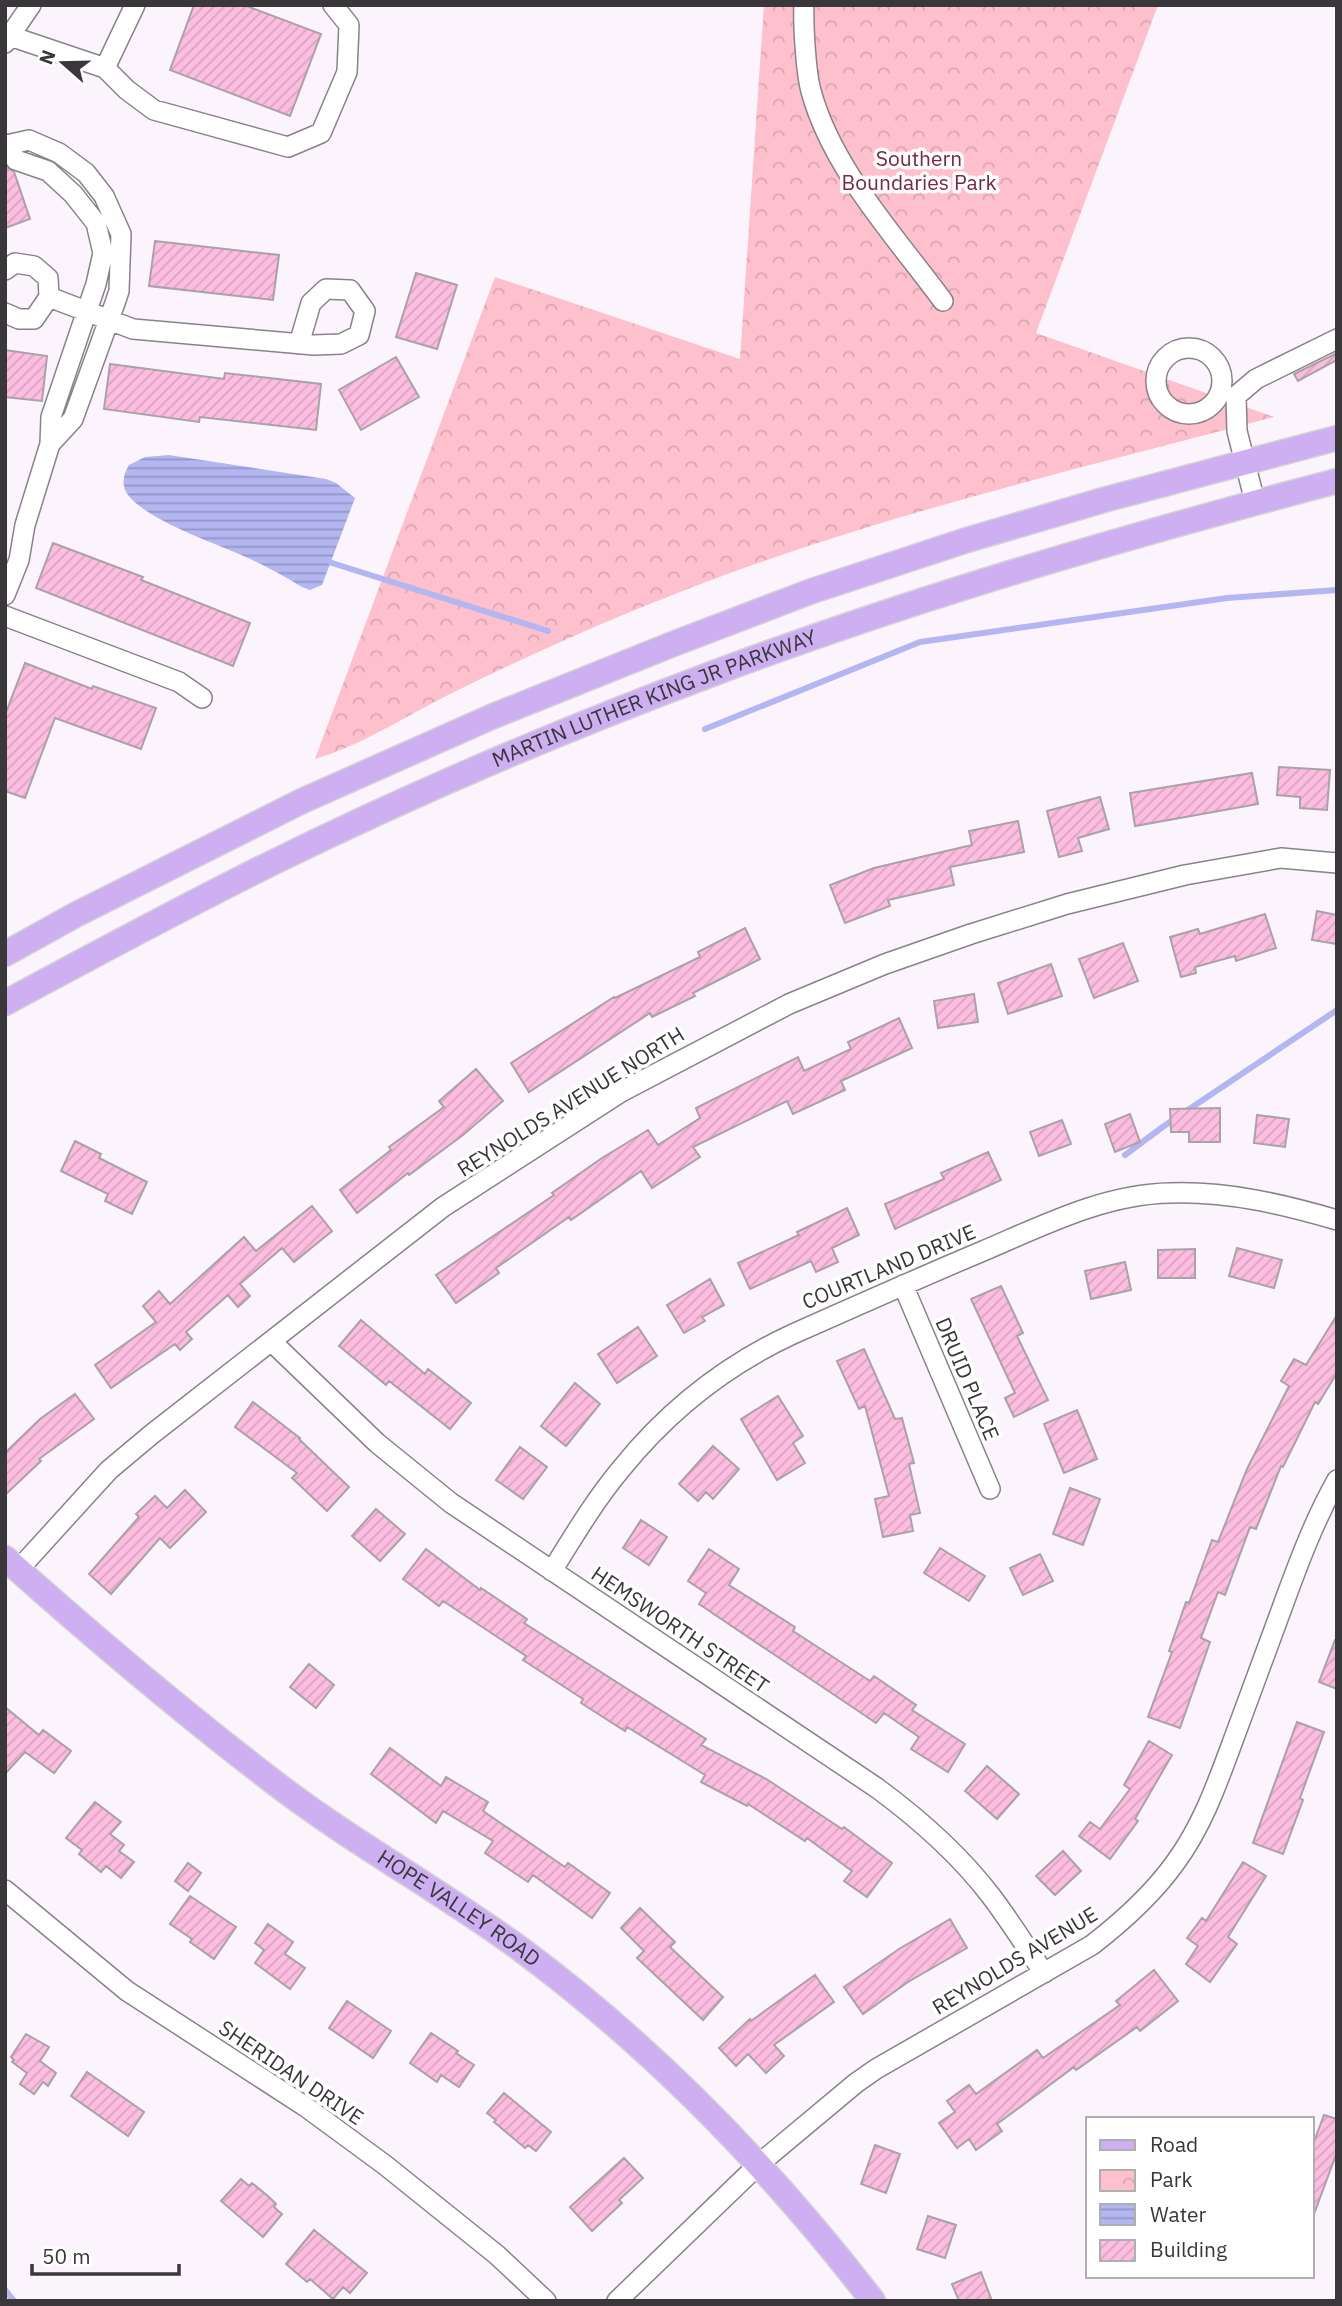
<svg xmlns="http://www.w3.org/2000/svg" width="1342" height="2306" font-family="'IBM Plex Sans',sans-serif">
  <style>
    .park { fill: url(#park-crowns) }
    .water { fill: url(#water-rules) }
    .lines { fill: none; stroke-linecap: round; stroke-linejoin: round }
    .stream { stroke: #b3b6f1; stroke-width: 6 }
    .building { fill: url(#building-hatch); stroke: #aba1a6; stroke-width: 2 }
    .minor-casing { stroke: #89828a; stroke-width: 22 }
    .major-casing { stroke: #d4d3d4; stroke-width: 27 }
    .minor { stroke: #fff; stroke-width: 19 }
    .major { stroke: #cdaff2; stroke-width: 24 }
    .labels { text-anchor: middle; stroke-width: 7; stroke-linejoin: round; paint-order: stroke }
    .park-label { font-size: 21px; fill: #792840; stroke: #fff }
    .street-label { font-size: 21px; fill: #3a373a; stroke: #fff }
  </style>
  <defs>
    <pattern id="park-crowns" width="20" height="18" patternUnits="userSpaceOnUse" patternTransform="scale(1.75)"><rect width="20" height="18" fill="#fdc0cc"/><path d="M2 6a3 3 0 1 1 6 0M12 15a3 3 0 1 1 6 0" fill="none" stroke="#daa6b0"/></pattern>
    <pattern id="water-rules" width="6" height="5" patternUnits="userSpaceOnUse" patternTransform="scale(1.75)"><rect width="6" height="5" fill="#b3b6f1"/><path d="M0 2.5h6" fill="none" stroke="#9395c4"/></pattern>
    <pattern id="building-hatch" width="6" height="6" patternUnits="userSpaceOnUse" patternTransform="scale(1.75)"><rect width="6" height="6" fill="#fcbde0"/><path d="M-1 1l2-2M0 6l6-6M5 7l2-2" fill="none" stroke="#d9a3c1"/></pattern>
  </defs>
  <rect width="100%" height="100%" fill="#fbf4fc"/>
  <!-- park -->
  <path class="park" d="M764,5h394l-122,328 238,84c-203,54 -408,101 -604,179 -75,29 -149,63 -222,99 -44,22 -86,50 -133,64l180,-482 245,82z"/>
  <!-- water -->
  <path class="water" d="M169,455l157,24 10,4 19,15 -33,87 -12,5 -8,-3c-20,-12 -42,-24 -63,-33 -28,-12 -93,-35 -111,-59 -7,-10 -5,-20 1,-30l16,-8z"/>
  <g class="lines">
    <!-- stream -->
    <path class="stream" d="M327,560l5,3 216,68
      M705,729l215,-87 307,-44 110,-8
      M1125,1155l39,-29 173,-116
      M5,2290l9,11"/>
  </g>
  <!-- building -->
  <path class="building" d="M194,5h50l77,29 -31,82 -120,-46z
    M5,166l9,6 16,47 -25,9z
    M155,241l124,14 -6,45 -124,-14z
    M416,273l41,12 -20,64 -41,-12z
    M5,350l42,6 -5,45 -37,-4z
    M1337,353v7l-39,21 -4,-7z
    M396,357l23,40 -58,33 -22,-40z
    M110,364l114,15 1,-6 96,11 -5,46 -116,-13 -1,5 -95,-13z
    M53,543l90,34 -2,3 109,43 -17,43 -197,-78z
    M25,663l67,26 1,-3 63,22 -15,41 -86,-31 -30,80 -20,-7v-76z
    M1279,767l51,3 -3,40 -27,-2v-11l-23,-2z
    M1252,773l6,31 -123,22 -5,-33z
    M1100,797l9,32 -31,9 4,13 -23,6 -12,-46z
    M1018,821l6,31 -74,15 4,18 -66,15 2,6 -45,17 -15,-38 44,-17 98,-23 -3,-14z
    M1317,911l20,4v29l-25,-4z
    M1265,914l11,34 -40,13 -1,-5 -40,11 1,6 -15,4 -11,-40 28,-8 2,5z
    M745,928l15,31 -67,34 2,3 -43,21 -2,-4 -121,79 -18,-29 103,-66 1,1 85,-41 -2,-5z
    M1123,943l15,38 -44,17 -15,-39z
    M1051,964l11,32 -54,18 -10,-31z
    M974,994l4,28 -40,6 -4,-27z
    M899,1018l13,30 -71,33 4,9 -52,24 -6,-13 -94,46 7,10 -48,31 -11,-17 -70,49 -2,-3 -73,51 3,5 -43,30 -20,-28 118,-80 -2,-2 50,-35 46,-28 10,15 42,-27 -4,-10 102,-51 6,14 47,-22 -3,-7z
    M476,1069l27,32 -40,34 -54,40 -1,-2 -51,40 -17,-23 51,-40 -2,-3 55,-40 -5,-6z
    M1220,1108v34h-31v-10h-18l-1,-23z
    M1130,1114l10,28 -25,10 -10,-28z
    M1257,1115l32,4 -4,28 -31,-4z
    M1062,1120l9,24 -32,12 -9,-24z
    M75,1141l26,13 -2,4 48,24 -15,32 -27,-13 3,-7 -47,-23z
    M988,1152l13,28 -106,49 -10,-25 59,-25 -3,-6z
    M312,1206l20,25 -38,31 -12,-14 -42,36 10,12 -12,11 -10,-12 -42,37 6,7 -12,11 -5,-6 -64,44 -16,-23 61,-43 -13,-16 16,-15 11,13 74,-67 12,14z
    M847,1208l12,27 -27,13 6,14 -22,10 -5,-11 -61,28 -12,-26 61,-28 -2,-3z
    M1237,1248l45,12 -8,28 -45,-12z
    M1195,1249v29h-37v-28z
    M1125,1262l6,28 -40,9 -6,-28z
    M710,1279l14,26 -22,12 3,4 -21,12 -17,-28z
    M1001,1286l22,47 -6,3 31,64 -34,17 -9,-19 10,-5 -44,-94z
    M1337,1315v58l-19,31 -3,-2 -32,65 -2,-1 -25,63 -6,-2 -25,68 -7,-3 -17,46 9,4 -30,86 -32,-11 24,-65 -3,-1 17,-49 3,1 23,-63 6,2 29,-73 42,-83 -8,-5 13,-22 12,6z
    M361,1320l64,54 3,-5 43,34 -21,26 -61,-48 -3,4 -47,-39z
    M638,1327l19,29 -40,27 -19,-29z
    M864,1349l31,70 7,-1 12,45 -5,1 11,49 -10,2 3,16 -30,6 -8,-38 14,-3 -24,-90 -6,3 -22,-48z
    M575,1383l25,21 -34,42 -25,-20z
    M75,1394l19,25 -55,40 2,2 -36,34v-42l35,-34z
    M778,1396l25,40 -10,7 12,20 -28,17 -36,-61z
    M253,1402l47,36 -1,1 50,48 -22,24 -35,-33 5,-5 -62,-46z
    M1077,1410l20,49 -33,14 -20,-49z
    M713,1446l26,23 -26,30 -7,-7 -8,9 -19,-17z
    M520,1447l27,20 -24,32 -27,-19z
    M1070,1488l30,11 -17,46 -30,-11z
    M185,1490l21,22 -36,36 -10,-10 -49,56 -22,-20 50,-57 -3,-3 19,-18 12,12z
    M376,1509l29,25 -25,27 -28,-25z
    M641,1520l26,17 -18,28 -26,-17z
    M940,1548l45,28 -16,25 -45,-28z
    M426,1549l54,41 1,-2 46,31 -3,4 182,116 -5,6 67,35 74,49 2,-2 48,36 -25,34 -23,-16 8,-10 -45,-33 -2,3 -57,-37 -1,2 -46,-24 4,-7 -78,-48 -2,4 -44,-28 2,-4 -60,-39 3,-4 -83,-55 -4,5 -36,-27z
    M709,1549l30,20 -10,16 66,42 -2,4 77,50 4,-5 42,29 -4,5 53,34 -17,28 -37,-23 8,-12 -35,-24 -8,10 -177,-119 7,-11 -18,-12z
    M1040,1554l13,27 -30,14 -13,-27z
    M1335,1640h2v49l-18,-7z
    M309,1664l25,21 -18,23 -26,-21z
    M5,1707l34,28 4,-5 28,21 -17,22 -29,-21 -20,22z
    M1297,1722l27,10 -24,66 3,2 -20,54 -30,-11z
    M1149,1741l23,14 -37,64 3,2 -28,38 -31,-23 11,-14 10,7 30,-40 -6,-4z
    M390,1748l51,38 5,-9 42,25 -5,9 82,56 3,-4 42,30 -18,25 -59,-43 -5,7 -43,-29 8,-12 -50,-30 -7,12 -65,-49z
    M987,1766l32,28 -22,25 -32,-28z
    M95,1802l26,20 -11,12 14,11 -5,6 15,11 -13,16 -15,-12 -5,6 -22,-18 3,-4 -16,-12z
    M1063,1851l18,20 -26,24 -19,-19z
    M1243,1862l23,14 -38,61 9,7 -27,38 -24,-18 12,-18 -11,-8 15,-20 4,3z
    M188,1863l13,10 -13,18 -13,-10z
    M190,1896l46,31 -22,32 -24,-17 2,-3 -22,-15z
    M640,1908l35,34 -5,5 53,50 -20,23 -66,-62 7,-7 -23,-23z
    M950,1919l17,29 -59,34 -45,32 -19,-27 55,-38z
    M268,1924l25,18 -8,12 20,14 -15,21 -35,-26 9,-13 -9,-7z
    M1154,1970l24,31 -38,30 -3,-4 -61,43 -2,-3 -77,57 5,7 -26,19 -7,-11 -12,9 -18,-25 16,-11 -8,-11 22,-16 7,9 61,-44 6,8 77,-53 -4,-4z
    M815,1975l19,27 -60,43 10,11 -18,17 -18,-19 -12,12 -17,-18 31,-29 1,2z
    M347,2001l44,30 -18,27 -44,-30z
    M431,2033l27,18 -2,2 18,12 -15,22 -18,-12 -4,7 -27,-19z
    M26,2034l23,13 -9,14 16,12 -8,13 -5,-4 -9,12 -14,-10 7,-11 -15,-11 2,-2 -3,-3z
    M87,2072l57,40 -16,24 -57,-40z
    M504,2093l47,39 -15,19 -8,-6 -3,3 -31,-26 2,-2 -9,-7z
    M1324,2115l13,4v33l-23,62h-2v-67z
    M875,2145l25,9 -14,39 -25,-9z
    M624,2158l19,20 -24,22 3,3 -30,28 -22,-24z
    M241,2179l8,7 3,-3 17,14 7,7 -2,3 8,7 -19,23 -42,-36z
    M928,2216l28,9 -11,33 -28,-9z
    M314,2230l53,43 -17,20 -7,-6 -10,12 -23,-20 -3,3 -21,-18z
    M981,2272l11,29h-33l-7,-17z"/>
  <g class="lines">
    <!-- minor casing -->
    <g class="minor-casing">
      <path id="minor" d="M804,5c-1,20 2,68 7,86 21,78 85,146 132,210
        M10,36l95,32 22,22 27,20 134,37 33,-14 26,-61 2,-47 -16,-20
        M5,43l26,-38
        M105,68l30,-63
        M5,144l11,16 32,11 25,23 23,29 7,30 -7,31 -45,133 -1,27 -25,81 -6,35 -14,35
        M7,145l22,-5 30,13 27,20 18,23 17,38 -2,57 -4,12 -42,116 -23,25
        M5,270l10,-7 19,3 14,12 1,19 -15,22h-15l-14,-6
        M49,297l84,32 181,16 27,-1 18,-9 6,-24 -15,-21 -24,-1 -15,14 -12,41
        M1156 381a33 33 0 1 1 66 0a33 33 0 1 1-66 0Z
        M1255,502l-18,-71 -1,-35 20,-17 81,-40
        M5,616l174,66 23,16
        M903,1285l87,204
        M272,1342l105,101 74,60 426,285c42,31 82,66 114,108 19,25 35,51 53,77
        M18,1570l91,-100 43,-36 291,-227 178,-115 168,-88 96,-40 86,-30 96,-30 118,-29 96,-17 56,5
        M552,1571c21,-34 43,-71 69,-102 46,-57 105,-104 172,-135 63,-28 126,-56 190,-83 59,-25 121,-57 187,-58 57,-2 112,11 167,27
        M5,1890l122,101 179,116 79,58 112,90 49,46
        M617,2301l142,-137 97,-81 20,-14 216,-124c31,-24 60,-50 83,-82 28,-38 43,-82 59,-125 16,-44 32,-87 48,-130 16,-44 32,-87 55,-128"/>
    </g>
    <!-- major casing -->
    <g class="major-casing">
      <g id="major">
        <path d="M5,954l72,-40 225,-113 189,-84 182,-73 139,-53 155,-51 140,-41 230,-61"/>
        <path id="s1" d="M5,1003c89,-48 178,-96 269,-141 144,-71 293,-134 443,-190 203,-76 411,-136 620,-191"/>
        <path id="s2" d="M5,1558c86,77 175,152 266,222 79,61 167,109 248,168 134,99 252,221 354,353"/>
      </g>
    </g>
    <!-- minor -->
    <use href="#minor" class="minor"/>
    <!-- major -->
    <use href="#major" class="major"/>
  </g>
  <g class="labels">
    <!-- park labels -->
    <g class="park-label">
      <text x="919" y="166">Southern<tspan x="919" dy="24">Boundaries Park</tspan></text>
    </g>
    <!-- street labels -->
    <g class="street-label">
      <text dy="7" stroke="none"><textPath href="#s1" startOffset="718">MARTIN LUTHER KING JR PARKWAY</textPath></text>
      <text transform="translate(571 1102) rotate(-32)" y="7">REYNOLDS AVENUE NORTH</text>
      <text transform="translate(889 1267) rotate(-23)" y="7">COURTLAND DRIVE</text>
      <text transform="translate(967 1379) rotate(67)" y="7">DRUID PLACE</text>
      <text transform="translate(680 1630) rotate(34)" y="7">HEMSWORTH STREET</text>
      <text dy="7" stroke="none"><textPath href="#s2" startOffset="574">HOPE VALLEY ROAD</textPath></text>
      <text transform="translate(1015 1961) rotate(-31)" y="7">REYNOLDS AVENUE</text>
      <text transform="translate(291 2073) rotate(34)" y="7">SHERIDAN DRIVE</text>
    </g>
  </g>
  <!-- border -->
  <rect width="1342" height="2306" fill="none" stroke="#3a373a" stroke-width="14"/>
  <!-- legend -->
  <rect x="1086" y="2117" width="228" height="161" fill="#ffffff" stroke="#b0afb0" stroke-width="2"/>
  <rect x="1100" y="2140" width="35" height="10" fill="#cdaff2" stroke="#b0afb0" stroke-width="2"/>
  <text x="1150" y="2152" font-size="21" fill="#3a373a">Road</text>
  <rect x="1100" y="2170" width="35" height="21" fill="url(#park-crowns)" stroke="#b0afb0" stroke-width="2"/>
  <text x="1150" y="2187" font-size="21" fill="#3a373a">Park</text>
  <rect x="1100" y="2204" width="35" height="21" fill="url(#water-rules)" stroke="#b0afb0" stroke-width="2"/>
  <text x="1150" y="2222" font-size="21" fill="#3a373a">Water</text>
  <rect x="1100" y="2240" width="35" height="21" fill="url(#building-hatch)" stroke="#b0afb0" stroke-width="2"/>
  <text x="1150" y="2257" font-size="21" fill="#3a373a">Building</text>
  <!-- north arrow -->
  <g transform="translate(63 63) rotate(290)" stroke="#ffffff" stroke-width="5" paint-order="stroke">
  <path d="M0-5L12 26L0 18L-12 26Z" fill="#3a373a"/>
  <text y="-10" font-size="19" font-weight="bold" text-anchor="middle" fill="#3a373a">N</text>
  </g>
  <!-- scale -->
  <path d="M32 2264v10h147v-10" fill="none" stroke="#3a373a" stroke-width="3.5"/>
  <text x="42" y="2264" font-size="21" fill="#3a373a" stroke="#ffffff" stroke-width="5" paint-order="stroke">50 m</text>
</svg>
